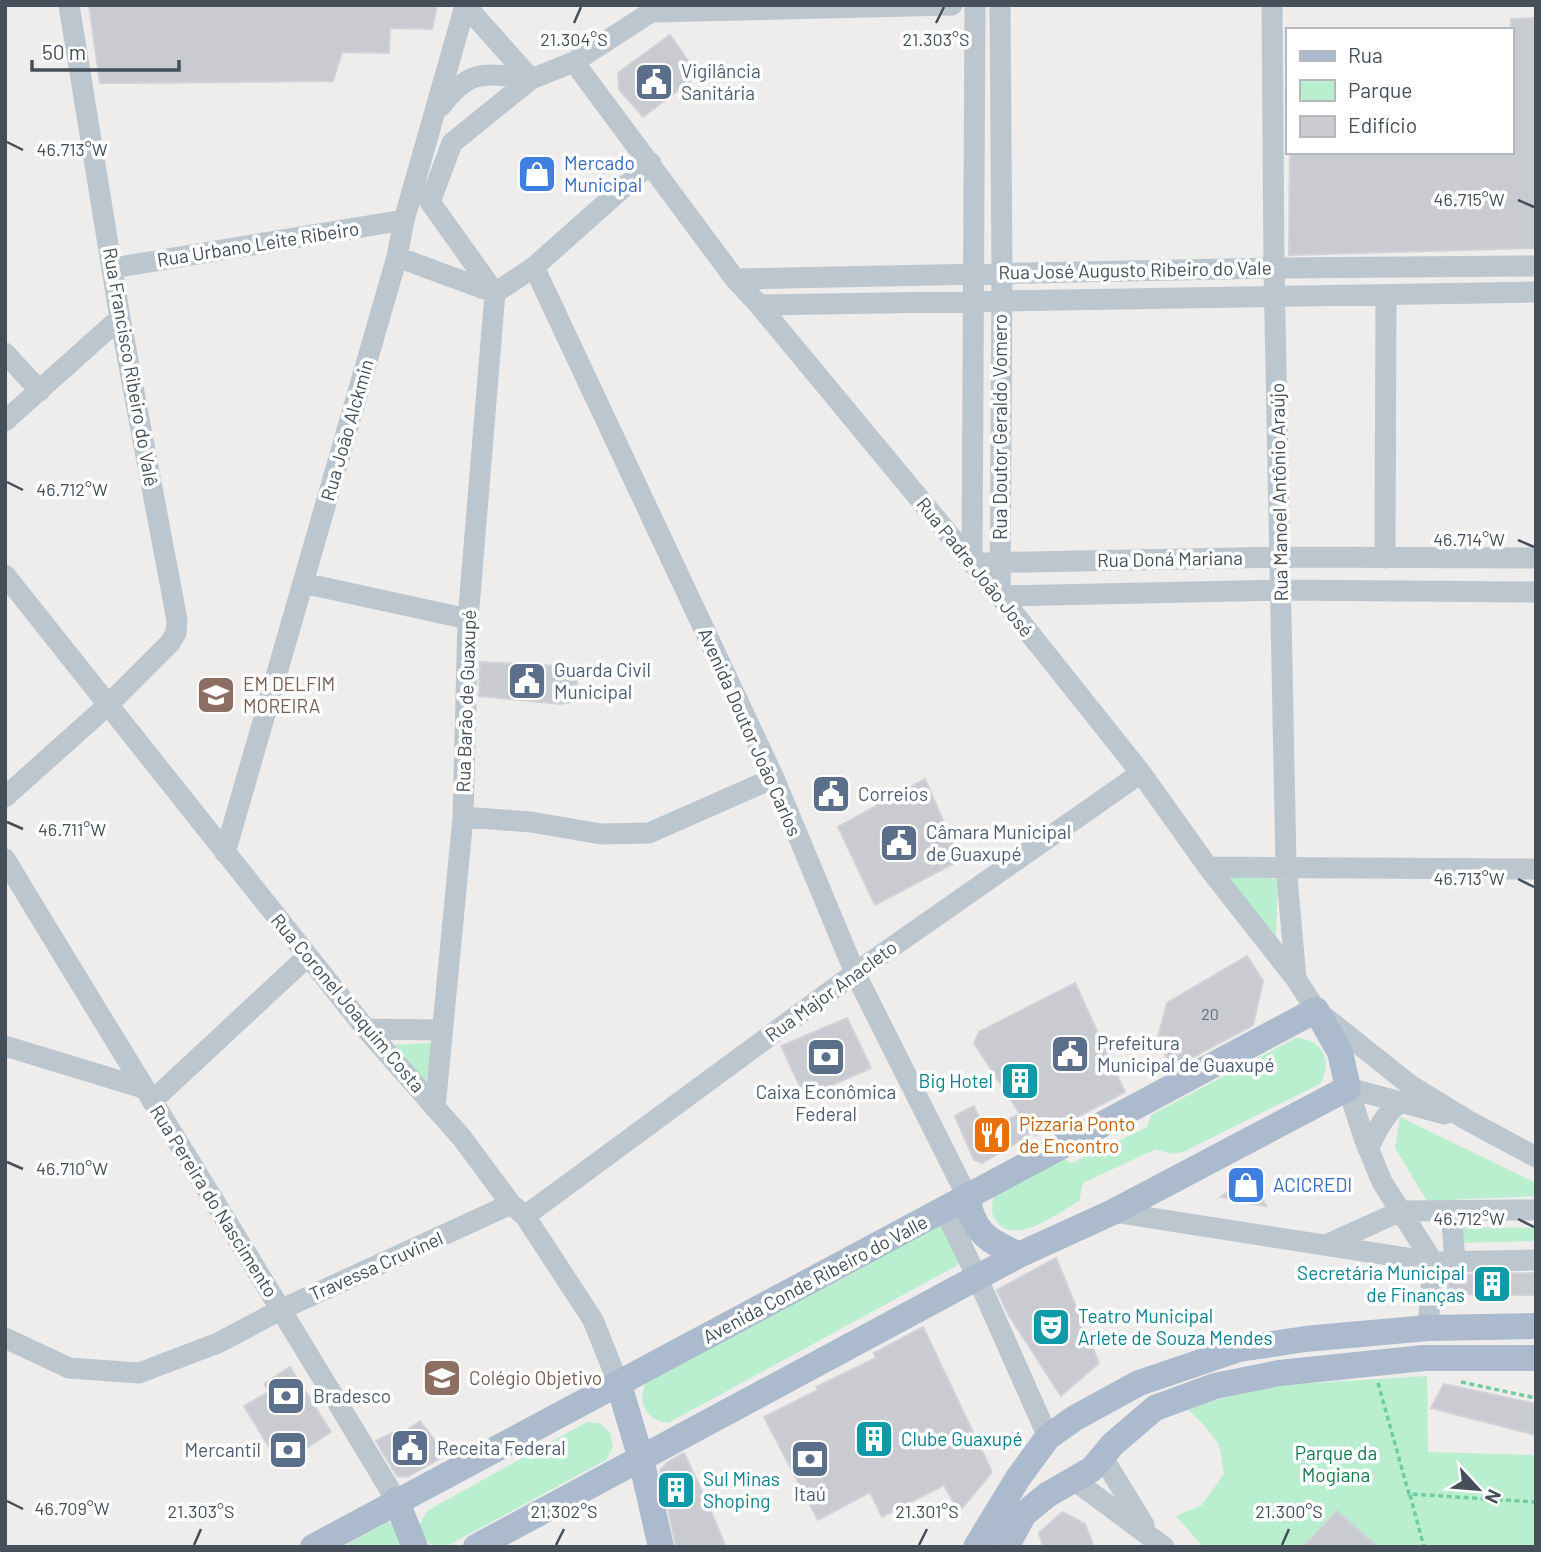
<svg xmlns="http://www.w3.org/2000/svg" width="1541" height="1552" font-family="Barlow,sans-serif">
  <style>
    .green { fill: #b9eecf }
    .building { fill: #c9cbd1; stroke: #d0d2d8; stroke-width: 2 }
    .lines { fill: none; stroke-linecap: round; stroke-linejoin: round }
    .path { stroke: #71cca2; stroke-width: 3.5; stroke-dasharray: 5 3.5; stroke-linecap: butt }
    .minor { stroke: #bcc6cf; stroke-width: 21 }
    .major { stroke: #abbacc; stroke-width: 26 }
    .ticks { fill: none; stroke: #444f59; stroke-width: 2.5 }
    .labels { text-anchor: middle; stroke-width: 7; stroke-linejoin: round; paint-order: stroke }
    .number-label { font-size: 16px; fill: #656e77 }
    .service-label { font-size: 19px; fill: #4e5e75; stroke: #fff; text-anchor: start }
    .shop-label { font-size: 19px; fill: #366cbe; stroke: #fff; text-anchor: start }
    .street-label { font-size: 19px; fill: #444f59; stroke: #fff }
    .education-label { font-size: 19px; fill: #785e54; stroke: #fff; text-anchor: start }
    .culture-label { font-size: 19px; fill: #0d838f; stroke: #fff; text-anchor: start }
    .food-label { font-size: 19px; fill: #c56008; stroke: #fff; text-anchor: start }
    .park-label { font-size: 19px; fill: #167a4c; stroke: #fff }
    .ticks-label { font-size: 18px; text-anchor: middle; fill: #444f59; stroke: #fff; stroke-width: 7; stroke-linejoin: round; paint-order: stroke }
  </style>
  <rect width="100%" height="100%" fill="#efecec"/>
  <!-- green -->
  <path class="green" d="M1225,874l53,5 -2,58z
    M1296,1038c27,1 37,24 24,46l-137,68 -12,2 -15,-5 -73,34 -4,18c-20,11 -66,48 -84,18 -5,-9 -3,-18 1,-27l68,-33 8,4 75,-36 4,-12z
    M431,1043l-5,41 -33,-39z
    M1400,1117l136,66v13l-109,5 -32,-53z
    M939,1223l21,35 -4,8 -288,157c-24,-3 -33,-24 -19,-45z
    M1457,1227l79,1v13l-76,2z
    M1427,1376l1,76 108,3v92h-333l-27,-31 26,-11 22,-31 -5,-30 -18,-22 -13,-12 23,-9 68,-16z
    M587,1422l12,1 11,9 3,15 -7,13 -159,86c-18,1 -22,-4 -28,-20l8,-15z
    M387,1522l8,3 14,22h-66z"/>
  <!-- building -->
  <path class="building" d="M89,5h348l-5,24 -42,-1 -1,25 -47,-1 -9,29 -203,2h-30z
    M1536,18v230l-247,7 1,-103h221v-133z
    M670,35l28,40 -55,42 -24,-28 -1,-16z
    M480,662l96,5 2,34 -18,3 -81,-8z
    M925,779l35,81 -85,45 -37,-78z
    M1247,956l16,25 -10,44 -80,43 -16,-27 10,-38z
    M1075,983l50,109 -55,29 -3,-5 -32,20 -2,-3 -51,30 -8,-3 -19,-44 19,-10 11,25 35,-17 -46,-71 5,-11z
    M847,1018l24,50 -66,29 -24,-51z
    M1250,1173l16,33 -45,-9z
    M1056,1258l43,105 -38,33 -53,-82 -11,-24z
    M1536,1273v22l-88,-1 -1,-19z
    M923,1327l69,145 -33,40 -15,-27 -62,32 -12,-25 -52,28 -54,-103 54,-27 -2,-3 60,-29 -2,-5z
    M290,1367l41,65 -51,33 -36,-59 26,-15 -6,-7z
    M1444,1384l92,20v31l-105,-27z
    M420,1421l26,34 -39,22 -10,-1 -21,-35 16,-8 9,1z
    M684,1453l22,47 20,47h-50l-16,-77 8,-8z
    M1337,1511l41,36h-75z
    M1062,1512l23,12 9,23h-51l-4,-14z"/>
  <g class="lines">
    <!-- path -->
    <path class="path" d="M1461,1382l75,16
      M1378,1383l31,111 127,8
      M1410,1495l14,52"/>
    <!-- minor -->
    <path class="minor" d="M465,5l66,74
      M975,5l-3,558 308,-6 256,1
      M1000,5l2,268 -2,323 281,-6 255,2
      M1272,5l2,263 12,598 10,113
      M653,12l299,-7
      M574,62l161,217 24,26 241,291 141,177 67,94 88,112 20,31 94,75 57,35 69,37
      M441,106c30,-39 44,-32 90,-27
      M397,257l98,36
      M534,267l240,511 81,195 112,223
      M113,268l291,-48
      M735,279l539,-11 262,-2
      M495,293l-65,-91 22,-59 79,-64 43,-17 88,-57
      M495,293l39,-26 117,-104
      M759,305l777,-13
      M5,353l35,38
      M5,421l115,-103
      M1385,558l1,-262
      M5,575l361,454 96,109 49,66 14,12 68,104 26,65
      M303,583l165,36
      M5,797l104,-93 61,-61 6,-10 1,-13 -57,-302 -51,-313
      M463,817l68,5 70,12 48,-1 125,-55
      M225,853l172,-596 7,-37 61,-214
      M5,859c129,215 263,426 391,641
      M1208,867l328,2
      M366,1029l76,1
      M5,1046l138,42
      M1348,1088l16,50 18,44 51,80 -5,66
      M1348,1088l97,26
      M152,1101l156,-145
      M435,1108l28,-291 5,-198 27,-326
      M1368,1149c9,-19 16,-33 31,-47
      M944,1209l33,68 71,160
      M1451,1211l4,50
      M1113,1212l320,50 103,-2
      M525,1216l330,-243 286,-200
      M1328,1244l73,-33 135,-1
      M5,1338l64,30 70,5 79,-30 64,-34 229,-105
      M1103,1458l41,67
      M1074,1480l90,67"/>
    <!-- major -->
    <path class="major" d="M967,1196c6,37 20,44 52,59
      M619,1385l22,74 20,88
      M396,1500l19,47
      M313,1547l1003,-537 24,42 8,36 -235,124 -94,43 -543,292
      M976,1547l42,-69 30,-41 27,-19 64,-35 100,-34 66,-10 123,-11 108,-2
      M1006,1547l18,-33 23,-19 45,-26 21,-25 42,-36 60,-22 64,-13 145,-15h112"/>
  </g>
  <!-- ticks -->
  <path class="ticks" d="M574,23l7,-16M936,23l8,-16M7,142l16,8M1518,200l16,7M7,482l16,8M1518,540l16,7M7,822l16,7M1518,879l16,8M7,1162l16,7M1518,1219l16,8M7,1501l16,8M194,1545l7,-16M556,1545l8,-16M919,1545l8,-16M1282,1545l7,-16"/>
  <!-- icons -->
  <defs>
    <g id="civic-square" transform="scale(2.0125)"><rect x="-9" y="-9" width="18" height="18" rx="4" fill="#5c6f8a" stroke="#fff"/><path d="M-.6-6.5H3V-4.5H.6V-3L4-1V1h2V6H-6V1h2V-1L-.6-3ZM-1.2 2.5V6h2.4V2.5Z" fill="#fff"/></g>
    <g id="shop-square" transform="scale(2.0125)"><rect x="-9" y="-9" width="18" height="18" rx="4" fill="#3f7fe0" stroke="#fff"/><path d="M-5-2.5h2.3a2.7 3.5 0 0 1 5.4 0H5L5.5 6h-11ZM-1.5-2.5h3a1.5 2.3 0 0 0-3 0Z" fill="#fff"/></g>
    <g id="school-square" transform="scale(2.0125)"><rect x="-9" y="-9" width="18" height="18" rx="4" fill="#8d6e63" stroke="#fff"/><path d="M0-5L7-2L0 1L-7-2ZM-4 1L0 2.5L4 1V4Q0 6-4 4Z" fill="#fff"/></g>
    <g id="bank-square" transform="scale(2.0125)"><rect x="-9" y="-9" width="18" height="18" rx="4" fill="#5c6f8a" stroke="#fff"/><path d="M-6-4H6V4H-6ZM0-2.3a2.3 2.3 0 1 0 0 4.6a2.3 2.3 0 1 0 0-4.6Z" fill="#fff"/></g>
    <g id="building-square" transform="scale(2.0125)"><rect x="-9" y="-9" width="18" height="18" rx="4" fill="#0f9aa8" stroke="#fff"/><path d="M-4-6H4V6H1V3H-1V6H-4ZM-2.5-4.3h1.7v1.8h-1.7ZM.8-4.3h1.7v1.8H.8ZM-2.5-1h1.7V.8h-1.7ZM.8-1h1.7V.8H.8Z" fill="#fff"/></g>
    <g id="restaurant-square" transform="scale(2.0125)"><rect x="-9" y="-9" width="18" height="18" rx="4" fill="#e8710a" stroke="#fff"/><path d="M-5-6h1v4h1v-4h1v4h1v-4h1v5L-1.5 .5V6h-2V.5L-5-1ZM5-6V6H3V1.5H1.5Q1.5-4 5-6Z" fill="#fff"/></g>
    <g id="theatre-square" transform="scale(2.0125)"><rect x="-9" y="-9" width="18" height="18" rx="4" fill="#0f9aa8" stroke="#fff"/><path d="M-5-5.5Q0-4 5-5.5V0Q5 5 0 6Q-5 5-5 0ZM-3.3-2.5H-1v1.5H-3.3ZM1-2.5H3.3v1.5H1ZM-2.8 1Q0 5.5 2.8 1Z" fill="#fff"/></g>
  </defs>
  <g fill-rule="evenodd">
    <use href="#civic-square" x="654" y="82"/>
    <use href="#shop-square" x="537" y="174"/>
    <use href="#civic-square" x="527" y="681"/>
    <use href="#school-square" x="216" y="695"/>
    <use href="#civic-square" x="831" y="794"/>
    <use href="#civic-square" x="899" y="843"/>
    <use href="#civic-square" x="1070" y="1054"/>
    <use href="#bank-square" x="826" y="1057"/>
    <use href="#building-square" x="1020" y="1081"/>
    <use href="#restaurant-square" x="992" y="1135"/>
    <use href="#shop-square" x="1246" y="1185"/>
    <use href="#building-square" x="1492" y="1284"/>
    <use href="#theatre-square" x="1051" y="1327"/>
    <use href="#school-square" x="442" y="1378"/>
    <use href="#bank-square" x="286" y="1396"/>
    <use href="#building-square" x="874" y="1439"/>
    <use href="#civic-square" x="410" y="1448"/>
    <use href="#bank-square" x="288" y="1450"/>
    <use href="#bank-square" x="810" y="1459"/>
    <use href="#building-square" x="676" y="1490"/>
  </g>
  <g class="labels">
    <!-- number labels -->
    <g class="number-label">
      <text x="1210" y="1020">20</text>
    </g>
    <!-- service labels -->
    <g class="service-label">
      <text x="681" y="78">Vigilância<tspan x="681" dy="22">Sanitária</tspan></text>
      <text x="554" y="677">Guarda Civil<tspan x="554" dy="22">Municipal</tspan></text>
      <text x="858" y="801">Correios</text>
      <text x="926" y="839">Câmara Municipal<tspan x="926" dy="22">de Guaxupé</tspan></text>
      <text x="1097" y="1050">Prefeitura<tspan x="1097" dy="22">Municipal de Guaxupé</tspan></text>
      <text x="826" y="1099" text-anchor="middle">Caixa Econômica<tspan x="826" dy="22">Federal</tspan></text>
      <text x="313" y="1403">Bradesco</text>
      <text x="437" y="1455">Receita Federal</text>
      <text x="261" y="1457" text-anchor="end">Mercantil</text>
      <text x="810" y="1501" text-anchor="middle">Itaú</text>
    </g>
    <!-- shop labels -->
    <g class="shop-label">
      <text x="564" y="170">Mercado<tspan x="564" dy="22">Municipal</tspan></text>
      <text x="1273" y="1192">ACICREDI</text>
    </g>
    <!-- street labels -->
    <g class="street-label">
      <text transform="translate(258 244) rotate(-9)" y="7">Rua Urbano Leite Ribeiro</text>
      <text transform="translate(1135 270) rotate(-1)" y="7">Rua José Augusto Ribeiro do Vale</text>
      <text transform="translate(131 367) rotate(80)" y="7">Rua Francisco Ribeiro do Valê</text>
      <text transform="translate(1000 427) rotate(-90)" y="7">Rua Doutor Geraldo Vomero</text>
      <text transform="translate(347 430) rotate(-74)" y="7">Rua João Alckmin</text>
      <text transform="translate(1279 492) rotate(-91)" y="7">Rua Manoel Antônio Araújo</text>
      <text transform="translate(1170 559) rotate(-1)" y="7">Rua Doná Mariana</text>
      <text transform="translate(975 567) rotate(51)" y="7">Rua Padre João José</text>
      <text transform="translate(466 701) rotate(-88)" y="7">Rua Barão de Guaxupé</text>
      <text transform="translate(750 732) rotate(66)" y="7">Avenida Doutor João Carlos</text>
      <text transform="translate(831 991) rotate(-36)" y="7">Rua Major Anacleto</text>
      <text transform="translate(348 1003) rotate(50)" y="7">Rua Coronel Joaquim Costa</text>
      <text transform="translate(214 1201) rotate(58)" y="7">Rua Pereira do Nascimento</text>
      <text transform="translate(376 1266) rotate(-24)" y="7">Travessa Cruvinel</text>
      <text transform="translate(815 1279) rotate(-28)" y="7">Avenida Conde Ribeiro do Valle</text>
    </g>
    <!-- education labels -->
    <g class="education-label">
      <text x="243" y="691">EM DELFIM<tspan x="243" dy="22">MOREIRA</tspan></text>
      <text x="469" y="1385">Colégio Objetivo</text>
    </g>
    <!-- culture labels -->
    <g class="culture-label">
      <text x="993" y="1088" text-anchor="end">Big Hotel</text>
      <text x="1465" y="1280" text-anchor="end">Secretária Municipal<tspan x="1465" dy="22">de Finanças</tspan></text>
      <text x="1078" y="1323">Teatro Municipal<tspan x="1078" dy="22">Arlete de Souza Mendes</tspan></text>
      <text x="901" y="1446">Clube Guaxupé</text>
      <text x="703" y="1486">Sul Minas<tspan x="703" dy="22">Shoping</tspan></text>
    </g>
    <!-- food labels -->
    <g class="food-label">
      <text x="1019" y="1131">Pizzaria Ponto<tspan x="1019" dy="22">de Encontro</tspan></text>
    </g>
    <!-- park labels -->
    <g class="park-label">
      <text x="1336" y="1460">Parque da<tspan x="1336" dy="22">Mogiana</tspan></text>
    </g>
  </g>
  <g class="ticks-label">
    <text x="574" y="46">21.304°S</text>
    <text x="936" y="46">21.303°S</text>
    <text x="72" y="156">46.713°W</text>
    <text x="1469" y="206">46.715°W</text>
    <text x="72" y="496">46.712°W</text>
    <text x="1469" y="546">46.714°W</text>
    <text x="72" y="836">46.711°W</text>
    <text x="1469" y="885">46.713°W</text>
    <text x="72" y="1175">46.710°W</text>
    <text x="1469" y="1225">46.712°W</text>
    <text x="72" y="1515">46.709°W</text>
    <text x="201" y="1518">21.303°S</text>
    <text x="564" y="1518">21.302°S</text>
    <text x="927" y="1518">21.301°S</text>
    <text x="1289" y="1518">21.300°S</text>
  </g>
  <!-- border -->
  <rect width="1541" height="1552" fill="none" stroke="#444f59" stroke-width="14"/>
  <!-- legend -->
  <rect x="1286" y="28" width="228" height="126" fill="#ffffff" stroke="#b4b9bd" stroke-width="2"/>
  <rect x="1300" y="51" width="35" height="10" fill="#abbacc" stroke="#b4b9bd" stroke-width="2"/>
  <text x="1348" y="63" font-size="21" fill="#444f59">Rua</text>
  <rect x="1300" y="80" width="35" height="21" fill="#b9eecf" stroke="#b4b9bd" stroke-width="2"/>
  <text x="1348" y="98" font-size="21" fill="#444f59">Parque</text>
  <rect x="1300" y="116" width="35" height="21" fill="#c9cbd1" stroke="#b4b9bd" stroke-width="2"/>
  <text x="1348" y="133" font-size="21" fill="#444f59">Edifício</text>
  <!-- north arrow -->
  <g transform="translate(1478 1489) rotate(116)" stroke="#ffffff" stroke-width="5" paint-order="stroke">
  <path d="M0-5L12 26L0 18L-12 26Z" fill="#444f59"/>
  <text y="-10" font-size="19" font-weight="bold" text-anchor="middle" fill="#444f59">N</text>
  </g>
  <!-- scale -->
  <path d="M32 60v10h147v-10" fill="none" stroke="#444f59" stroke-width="3.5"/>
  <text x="42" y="60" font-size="21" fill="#444f59" stroke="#ffffff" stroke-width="5" paint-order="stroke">50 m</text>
</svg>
